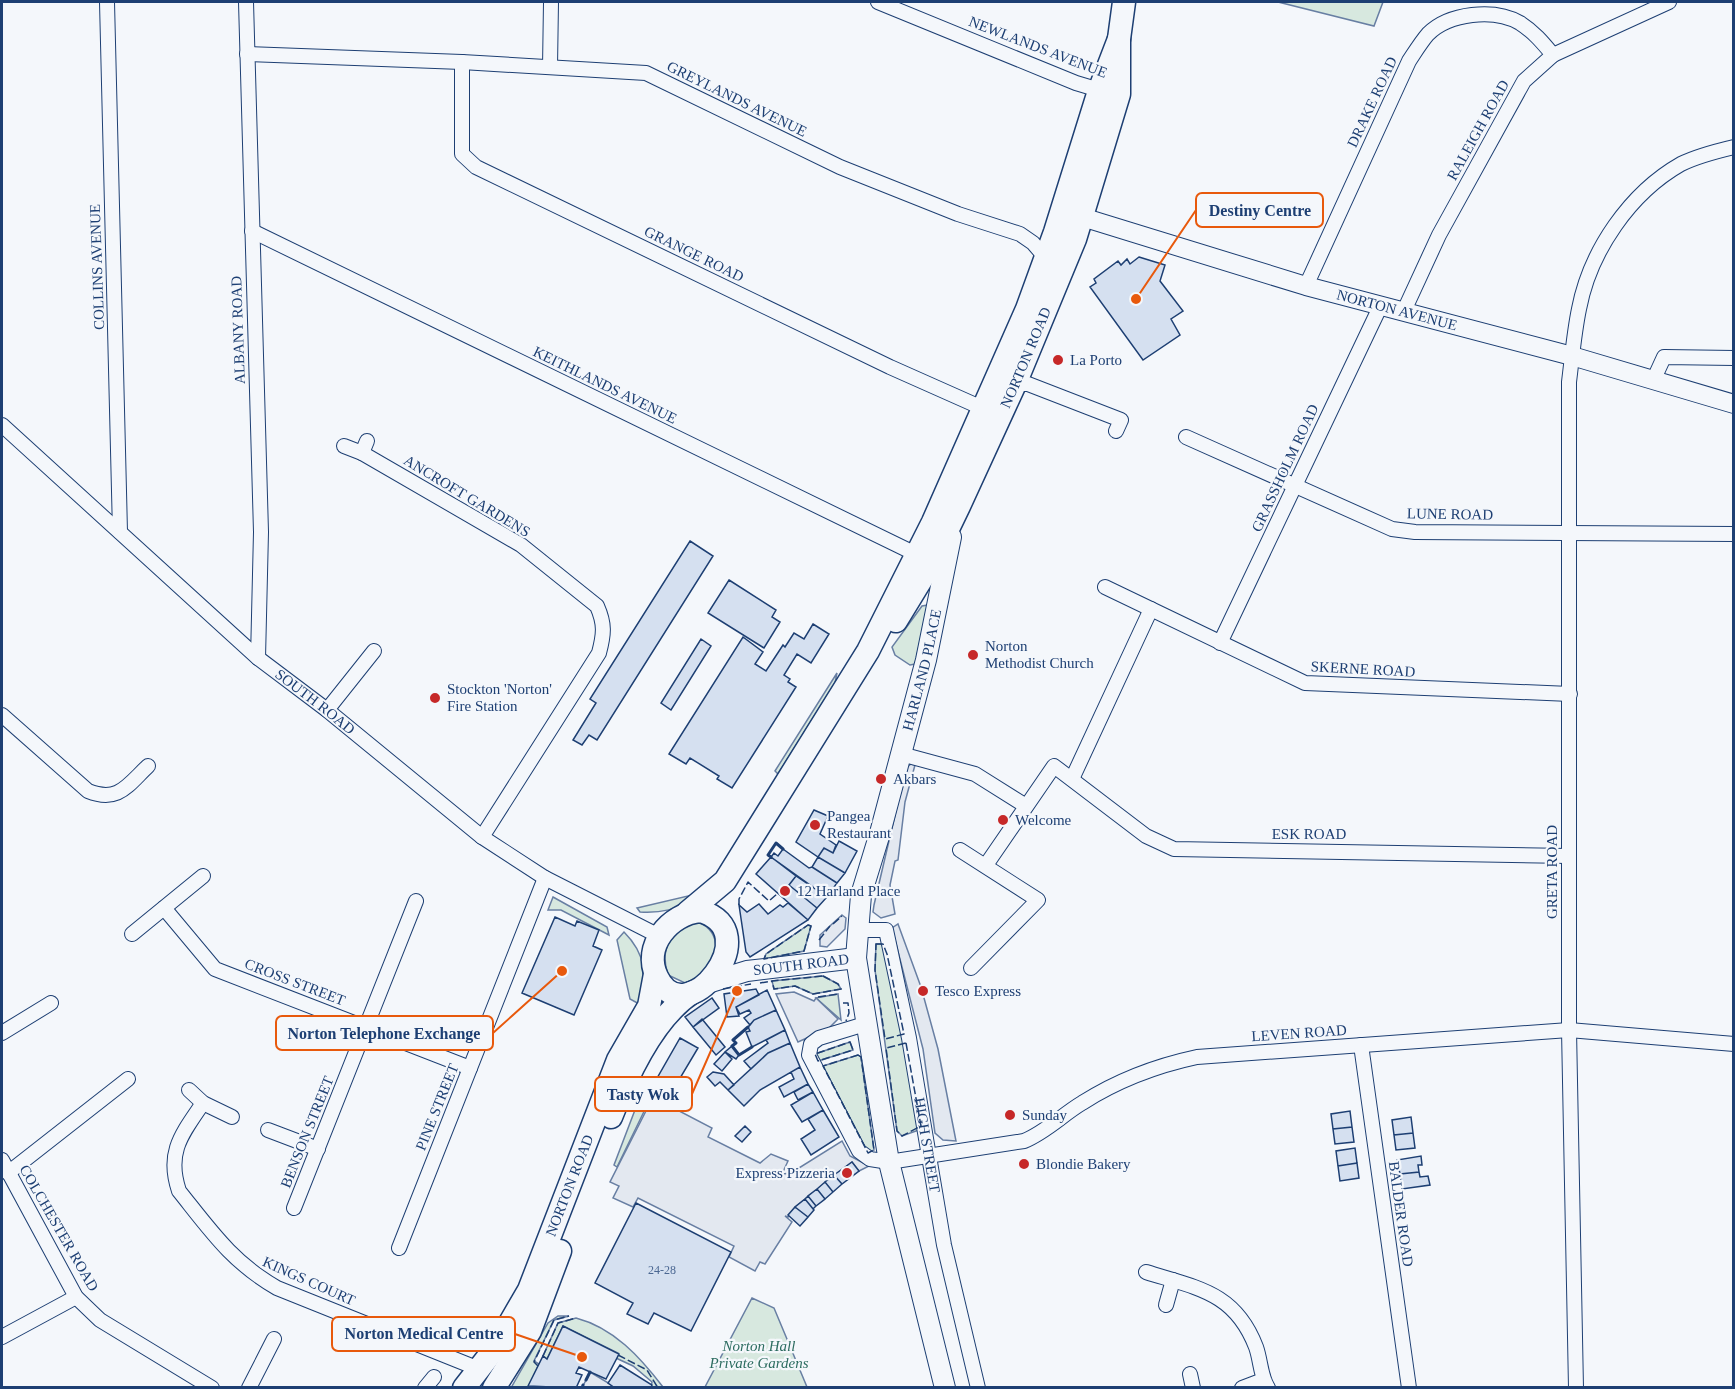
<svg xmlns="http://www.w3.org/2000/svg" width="1735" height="1389" font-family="Georgia,serif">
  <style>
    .green { fill: #d7e8df; stroke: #687fa3; stroke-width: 1.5 }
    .parking { fill: #e3e8f0; stroke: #687fa3; stroke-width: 1.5 }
    .building { fill: #d5e0f0; stroke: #1d3f73; stroke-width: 1.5 }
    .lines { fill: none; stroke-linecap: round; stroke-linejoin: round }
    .minor-casing { stroke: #1d3f73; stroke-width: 16 }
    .tertiary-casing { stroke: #1d3f73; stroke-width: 20 }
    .secondary-casing { stroke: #1d3f73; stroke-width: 22 }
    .primary-casing { stroke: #1d3f73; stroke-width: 25 }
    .minor { stroke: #f4f7fb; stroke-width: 14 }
    .tertiary { stroke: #f4f7fb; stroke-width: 18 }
    .secondary { stroke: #f4f7fb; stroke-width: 20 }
    .primary { stroke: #f4f7fb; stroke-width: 22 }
    .fence { stroke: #1d3f73; stroke-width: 1.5; stroke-dasharray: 8 3; stroke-linecap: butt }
    .wall { stroke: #1d3f73; stroke-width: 3 }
    .poi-dot { fill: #c62828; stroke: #f4f7fb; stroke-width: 2 }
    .labels { text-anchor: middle; stroke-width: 4.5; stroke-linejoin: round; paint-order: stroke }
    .number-label { font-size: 12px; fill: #4b6792 }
    .street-label { font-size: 15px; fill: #1d3f73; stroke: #f4f7fb }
    .poi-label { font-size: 15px; fill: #1d3f73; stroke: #f4f7fb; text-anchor: start }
    .park-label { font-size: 15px; font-style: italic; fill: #2c6c60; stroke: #f4f7fb }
    .leader { fill: none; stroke: #e8590c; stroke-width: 2 }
    .callout-dot { fill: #e8590c; stroke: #f4f7fb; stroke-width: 2 }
    .callout { fill: #f4f7fb; stroke: #e8590c; stroke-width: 2 }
    .callout-label { font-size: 16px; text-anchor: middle; font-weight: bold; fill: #1d3f73 }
  </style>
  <rect width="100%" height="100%" fill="#f4f7fb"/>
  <!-- green -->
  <path class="green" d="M1278,2h105l-9,24z
    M928,605l-13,59 -5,1 -15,-10 -3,-8 30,-41z
    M837,673l-2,10 -57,91 -3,-3z
    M692,895c-9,16 -36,18 -52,17l-3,-4z
    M553,897l54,30 2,8 -48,-25h-13z
    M693,921c28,5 29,37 10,54 -5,4 -13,6 -18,8l-17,-8c-9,-27 3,-42 25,-54z
    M808,925l3,1 -7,25 -40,8 2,-5z
    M624,932c23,23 22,43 17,73l-11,-6 -13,-59z
    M876,944h7l4,10 32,176 -17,6 -5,-5 -22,-161z
    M823,976l15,8 3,5 -28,5 -18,-8 -21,3 -2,-8z
    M838,994l3,26 -25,-22z
    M850,1042l3,8 -35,11 -3,-7z
    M858,1055l3,2 13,93 -6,3 -45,-87z
    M643,1089l10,4 -36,74 -3,-2z
    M752,1298l22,10 33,79h-102z
    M558,1316h11l-15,4 -20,41 5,3 -10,23 -18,1 37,-65z
    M576,1318c38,10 64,39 87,69h-12l1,-5 -19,-16 -17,-8 2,-5 -55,-27 -16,33 -4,-3 15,-33z"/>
  <!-- parking -->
  <path class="parking" d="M911,764l4,1 -10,37 -7,58 -3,1 -5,24 5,29 -14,4 -8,-6 1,-7 32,-137z
    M842,915l4,3 -1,11 -18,18 -7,-1v-11z
    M898,924l23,63 17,62 18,92 -13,-1 -8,-7 -12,-84 -31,-121z
    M794,992l20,9 2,-3 22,21 -9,9 -31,14 -22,-48z
    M662,1102l50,26 -4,9 52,26 11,-9 17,7 -6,13 9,-1 51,-32 8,15 19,10 -10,5 -7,-9 -57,45 -7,10 -3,-1 7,6 -27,42 -5,-2 -5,9 -26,-14 5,-11 -96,-48 -5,9 -20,-9 6,-12 -9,-4 38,-75 9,4z
    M590,1372l25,15 -33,1z"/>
  <!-- building -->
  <path class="building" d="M1139,257l26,8 -5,16 23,30 -12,8 9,16 -37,25 -53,-73 6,-4 -2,-4 24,-18 3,4 6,-6 3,5z
    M690,541l23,15 -116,184 -8,-5 -7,10 -9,-5 23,-37 -6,-4z
    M729,580l47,30 -4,7 8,5 -16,26 -56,-35z
    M813,624l16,10 -18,29 -14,-9 -13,21 6,4 -2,3 8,5 -64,101 -15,-9 2,-3 -29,-18 -4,6 -17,-10 74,-117 20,15 -8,12 11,7 17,-26 2,2 9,-14 10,6z
    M701,639l10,7 -40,64 -10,-7z
    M814,810l14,6 -8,18 16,11 -3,8 -9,-5 -6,9 -22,-15z
    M839,841l18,10 -12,22 -27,-16 6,-9 9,5z
    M783,849l26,19 3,-1 25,16 -10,14 -56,-40 3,-4 4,3z
    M771,857l25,19 -7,9 28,23 -9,12 -52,-46z
    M818,857l27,16 -8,10 -25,-16z
    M796,876l31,21 -10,11 -28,-23z
    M788,903l20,17 -58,37 -4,-5 -7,-47 8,7 12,-8 9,10 12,-9 3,2z
    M555,917l20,9 2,-5 22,9 -6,16 9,4 -28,65 -52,-22z
    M756,989l3,6 -23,12 3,9 -12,1 -3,-23z
    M767,990l9,20 -22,10 -4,5 -6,-7 7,-5 -2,-3 -9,4 -4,-7z
    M712,998l7,10 -26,19 -8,-10z
    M776,1010l9,20 -33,17 -6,-15 4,-1 -2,-4 6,-7z
    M702,1019l23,28 -9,8 -23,-28z
    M785,1030l5,13 -22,10 -17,16 -7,-8 24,-18 -2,-3z
    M680,1038l18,10 -25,42 -17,-10z
    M790,1043l10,24 -40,23 -16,16 -16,-16 40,-37z
    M732,1046l7,9 -3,4 -11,-7z
    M725,1052l7,7 -10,12 -8,-7z
    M800,1067l8,17 -24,13 -5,-10 15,-8 -3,-7z
    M713,1072l11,2 10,11 -6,5 -8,-8 -5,4 -8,-9z
    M808,1084l5,8 -15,8 -4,-8z
    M813,1092l10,18 -21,12 -11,-17z
    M823,1110l16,27 -28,18 -10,-16 14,-9 -7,-11z
    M1350,1111l2,16 -19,2 -2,-15z
    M1411,1117l2,16 -19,2 -2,-15z
    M745,1126l6,6 -9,10 -7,-6z
    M1352,1127l2,15 -19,2 -2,-15z
    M1413,1133l2,15 -19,2 -2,-15z
    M1355,1148l2,15 -19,3 -2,-15z
    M1421,1156l1,9h-4l1,7 -19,2 -3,-14z
    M852,1162l7,9 -17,13 -8,-9z
    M1357,1163l2,15 -19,3 -2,-15z
    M1419,1172l1,5 8,-1 2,9 -28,4 -2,-15z
    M834,1175l8,9 -9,8 -8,-10z
    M825,1182l8,10 -8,7 -8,-10z
    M817,1189l8,10 -9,7 -8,-10z
    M808,1196l8,10 -3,3 -8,-10z
    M805,1199l9,11 -6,7 -13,-10z
    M636,1203l95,49 -40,79 -37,-18 -6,11 -21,-10 6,-11 -38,-20z
    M795,1207l13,10 -8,9 -12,-11z
    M563,1326l56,28 -13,25 -27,-12 -3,6 6,2 -6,13 -48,-2 15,-30 4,3z
    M620,1365l32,20 -1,3h-36l-7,-5z"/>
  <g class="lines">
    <!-- minor casing -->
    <g class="minor-casing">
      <g id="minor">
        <path d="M107,2l13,530"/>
        <path d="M246,2l15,530 -3,126"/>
        <path d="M878,2l198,81 30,9"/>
        <path d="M247,54l215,8 184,11 194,94 118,47 62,20 13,9 12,14"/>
        <path d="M462,62v92l14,13 414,200 99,44"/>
        <path d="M550,67l1,-65"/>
        <path d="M252,231l670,326"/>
        <path d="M1306,286l103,-225c6,-9 12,-19 19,-27 21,-21 66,-26 92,-11 14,9 23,20 33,32"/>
        <path d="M1403,313l36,-78 85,-154 29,-26 116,-53"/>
        <path d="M1653,381l11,-24 70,1"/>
        <path d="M1015,384h13l93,36 -5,11"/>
        <path id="s1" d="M2,425l256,233 69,52 155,127 63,41 114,58"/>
        <path d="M1186,437l206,92 23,3 319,2"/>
        <path d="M344,446l18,7 5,-12"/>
        <path d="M362,453l159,92 76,61c8,18 7,28 2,47l-117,184"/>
        <path d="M1105,587l200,96 265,11"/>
        <path d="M1220,643l160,-336"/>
        <path d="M327,710l47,-59"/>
        <path d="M2,715l86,76c30,12 39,-5 60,-25"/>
        <path d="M901,754l74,20 51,32"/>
        <path d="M1072,779l79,-170"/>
        <path d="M960,850l78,50 -67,68"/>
        <path d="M986,865l68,-99 92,70 28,13 395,7"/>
        <path d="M164,908l51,61 255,99"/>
        <path id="s2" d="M856,930h30l23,108 35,207 34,143"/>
        <path d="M132,934l71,-58"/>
        <path d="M865,1024l-46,14 -8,6 -2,11 50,96 11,8 19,3 135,-21c22,-9 38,-26 58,-38 36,-23 73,-37 115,-46l372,-27 165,14"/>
        <path d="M2,1033l49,-30"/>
        <path d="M1361,1045l48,343"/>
        <path d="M189,1090l14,13 29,14"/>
        <path d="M203,1103c-21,31 -37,49 -24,88 32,40 53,71 98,97l202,81"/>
        <path d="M268,1130l50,19"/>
        <path d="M2,1160l74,137 24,23 112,68"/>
        <path d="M8,1173l120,-94"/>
        <path d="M294,1208l122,-307"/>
        <path d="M399,1248l146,-370"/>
        <path d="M1146,1272c51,16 89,20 110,75 5,14 4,28 12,41"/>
        <path d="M1166,1305l7,-25"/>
        <path d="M2,1337l74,-40"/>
        <path d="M1190,1374l3,14"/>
        <path d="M249,1388l25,-49"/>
        <path d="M425,1388l9,-11"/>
        <path d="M1242,1388l21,-8"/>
        <path d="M1576,1388l-7,-358v-648c3,-24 5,-49 10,-73 11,-58 51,-116 102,-145 16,-8 36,-13 53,-17"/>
      </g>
    </g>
    <!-- tertiary casing -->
    <g class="tertiary-casing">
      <g id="tertiary">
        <path id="s3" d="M1069,213l237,73 266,70 162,48"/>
      </g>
    </g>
    <!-- secondary casing -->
    <g class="secondary-casing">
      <g id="secondary">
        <path id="s4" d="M711,982l36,-11 109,-13"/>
        <path id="s5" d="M945,1388l-56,-226 -33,-204 5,-63 19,-62 46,-173 25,-123"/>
      </g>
    </g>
    <!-- primary casing -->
    <g class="primary-casing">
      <g id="primary">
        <path id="s6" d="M896,621l36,-59 27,-56 56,-122 60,-145 44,-145v-55l5,-37"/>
        <path d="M700,911c70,19 -15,126 -43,66 -15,-31 13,-63 43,-66z"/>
        <path d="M688,912l37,-31 143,-230 65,-129 94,-213 28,-77 44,-141 20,-52"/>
        <path d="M611,1117c16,-41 44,-101 82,-125"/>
        <path id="s7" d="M464,1388l32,-41 33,-57 89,-230 31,-54 6,-32"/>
        <path d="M494,1388l36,-57 30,-80"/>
      </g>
    </g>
    <!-- minor -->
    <use href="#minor" class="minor"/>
    <!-- tertiary -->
    <use href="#tertiary" class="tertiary"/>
    <!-- secondary -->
    <use href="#secondary" class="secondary"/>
    <!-- primary -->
    <use href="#primary" class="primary"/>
    <!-- fence -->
    <path class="fence" d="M739,905v-6l9,-17 21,19 8,-7
      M833,924l9,-8
      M808,925l3,1 -7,25 -40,8 2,-5z
      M819,940l11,-14
      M876,944h7l4,10 17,80 -19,5 -10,-69z
      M823,976l15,8 3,5 -28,5 -18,-8 -21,3 -2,-8z
      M760,983l12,-2
      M723,989l28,-5
      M818,997l20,-3
      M843,1003h5l1,10 -3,8
      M850,1042l3,8 -35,11 -3,-7z
      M906,1043l15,83 -19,10 -5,-5 -11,-83z
      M858,1055l3,2 13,93 -6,3 -45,-87z
      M618,1355l29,15 11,18
      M543,1356l15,-33 18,-5
      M538,1366l-4,-4 20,-42 15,-4"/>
    <!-- wall -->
    <path class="wall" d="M771,857l-3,-2 8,-12 7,6
      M748,1027l-15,13 3,3 -4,3 7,9 13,-8
      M586,1380l4,-8
      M582,1388l1,-3"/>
  </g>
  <!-- markers -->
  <g class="poi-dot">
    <circle cx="1058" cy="360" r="6"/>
    <circle cx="973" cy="655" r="6"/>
    <circle cx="435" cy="698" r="6"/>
    <circle cx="881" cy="779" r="6"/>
    <circle cx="1003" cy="820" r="6"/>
    <circle cx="815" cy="825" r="6"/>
    <circle cx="785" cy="891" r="6"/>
    <circle cx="923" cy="991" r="6"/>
    <circle cx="1010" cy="1115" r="6"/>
    <circle cx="1024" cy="1164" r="6"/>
    <circle cx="847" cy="1173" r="6"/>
  </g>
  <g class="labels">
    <!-- number labels -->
    <g class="number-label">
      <text x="662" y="1274">24-28</text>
    </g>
    <!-- street labels -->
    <g class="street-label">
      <text transform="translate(1038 47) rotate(21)" y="5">NEWLANDS AVENUE</text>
      <text transform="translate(737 99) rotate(26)" y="5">GREYLANDS AVENUE</text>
      <text transform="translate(1372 102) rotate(-65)" y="5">DRAKE ROAD</text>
      <text transform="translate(1478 130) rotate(-61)" y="5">RALEIGH ROAD</text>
      <text transform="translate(694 254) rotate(26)" y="5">GRANGE ROAD</text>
      <text transform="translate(97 267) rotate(-92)" y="5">COLLINS AVENUE</text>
      <text dy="5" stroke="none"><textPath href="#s3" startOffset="342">NORTON AVENUE</textPath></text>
      <text transform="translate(238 330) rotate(-92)" y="5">ALBANY ROAD</text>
      <text dy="5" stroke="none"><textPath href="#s6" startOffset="294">NORTON ROAD</textPath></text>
      <text transform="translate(605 385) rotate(26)" y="5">KEITHLANDS AVENUE</text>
      <text transform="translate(1285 468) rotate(-65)" y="5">GRASSHOLM ROAD</text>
      <text transform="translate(467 496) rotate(31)" y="5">ANCROFT GARDENS</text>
      <text transform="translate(1450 514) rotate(1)" y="5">LUNE ROAD</text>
      <text dy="5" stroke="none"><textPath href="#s5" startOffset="736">HARLAND PLACE</textPath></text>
      <text transform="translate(1363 669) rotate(3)" y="5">SKERNE ROAD</text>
      <text dy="5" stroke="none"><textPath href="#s1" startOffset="418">SOUTH ROAD</textPath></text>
      <text x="1309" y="839">ESK ROAD</text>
      <text transform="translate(1552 872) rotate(-90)" y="5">GRETA ROAD</text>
      <text dy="5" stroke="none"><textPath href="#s4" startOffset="92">SOUTH ROAD</textPath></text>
      <text transform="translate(295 982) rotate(21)" y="5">CROSS STREET</text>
      <text transform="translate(1299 1033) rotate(-4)" y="5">LEVEN ROAD</text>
      <text transform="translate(437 1107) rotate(-68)" y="5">PINE STREET</text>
      <text transform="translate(307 1132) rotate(-68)" y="5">BENSON STREET</text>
      <text dy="5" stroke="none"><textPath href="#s2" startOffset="249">HIGH STREET</textPath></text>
      <text dy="5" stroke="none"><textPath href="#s7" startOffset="230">NORTON ROAD</textPath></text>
      <text transform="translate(1401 1214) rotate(82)" y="5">BALDER ROAD</text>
      <text transform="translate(59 1228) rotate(60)" y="5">COLCHESTER ROAD</text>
      <text transform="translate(309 1281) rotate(24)" y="5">KINGS COURT</text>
    </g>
    <!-- poi labels -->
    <g class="poi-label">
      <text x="1070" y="365">La Porto</text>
      <text x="985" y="651">Norton<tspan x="985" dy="17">Methodist Church</tspan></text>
      <text x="447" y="694">Stockton 'Norton'<tspan x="447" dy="17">Fire Station</tspan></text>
      <text x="893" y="784">Akbars</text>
      <text x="827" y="821">Pangea<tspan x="827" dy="17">Restaurant</tspan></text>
      <text x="1015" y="825">Welcome</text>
      <text x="797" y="896">12 Harland Place</text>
      <text x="935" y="996">Tesco Express</text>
      <text x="1022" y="1120">Sunday</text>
      <text x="1036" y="1169">Blondie Bakery</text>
      <text x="835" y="1178" text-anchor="end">Express Pizzeria</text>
    </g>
    <!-- park labels -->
    <g class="park-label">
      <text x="759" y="1351">Norton Hall<tspan x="759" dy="17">Private Gardens</tspan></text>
    </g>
  </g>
  <!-- callouts -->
  <path class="leader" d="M1136 299L1196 210M562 971L493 1033M737 991L692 1094M582 1357L515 1334"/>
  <g class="callout-dot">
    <circle cx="1136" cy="299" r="6"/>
    <circle cx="562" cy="971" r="6"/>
    <circle cx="737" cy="991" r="6"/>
    <circle cx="582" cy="1357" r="6"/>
  </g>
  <g class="callout">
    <rect x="1196" y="193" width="127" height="34" rx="6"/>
    <rect x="276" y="1016" width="217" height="34" rx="6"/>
    <rect x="595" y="1077" width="97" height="34" rx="6"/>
    <rect x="332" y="1317" width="183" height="34" rx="6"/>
  </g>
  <g class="callout-label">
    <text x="1260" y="216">Destiny Centre</text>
    <text x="384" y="1039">Norton Telephone Exchange</text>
    <text x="643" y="1100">Tasty Wok</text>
    <text x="424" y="1339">Norton Medical Centre</text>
  </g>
  <!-- border -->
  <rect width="1735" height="1389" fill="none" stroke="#1d3f73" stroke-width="6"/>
</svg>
